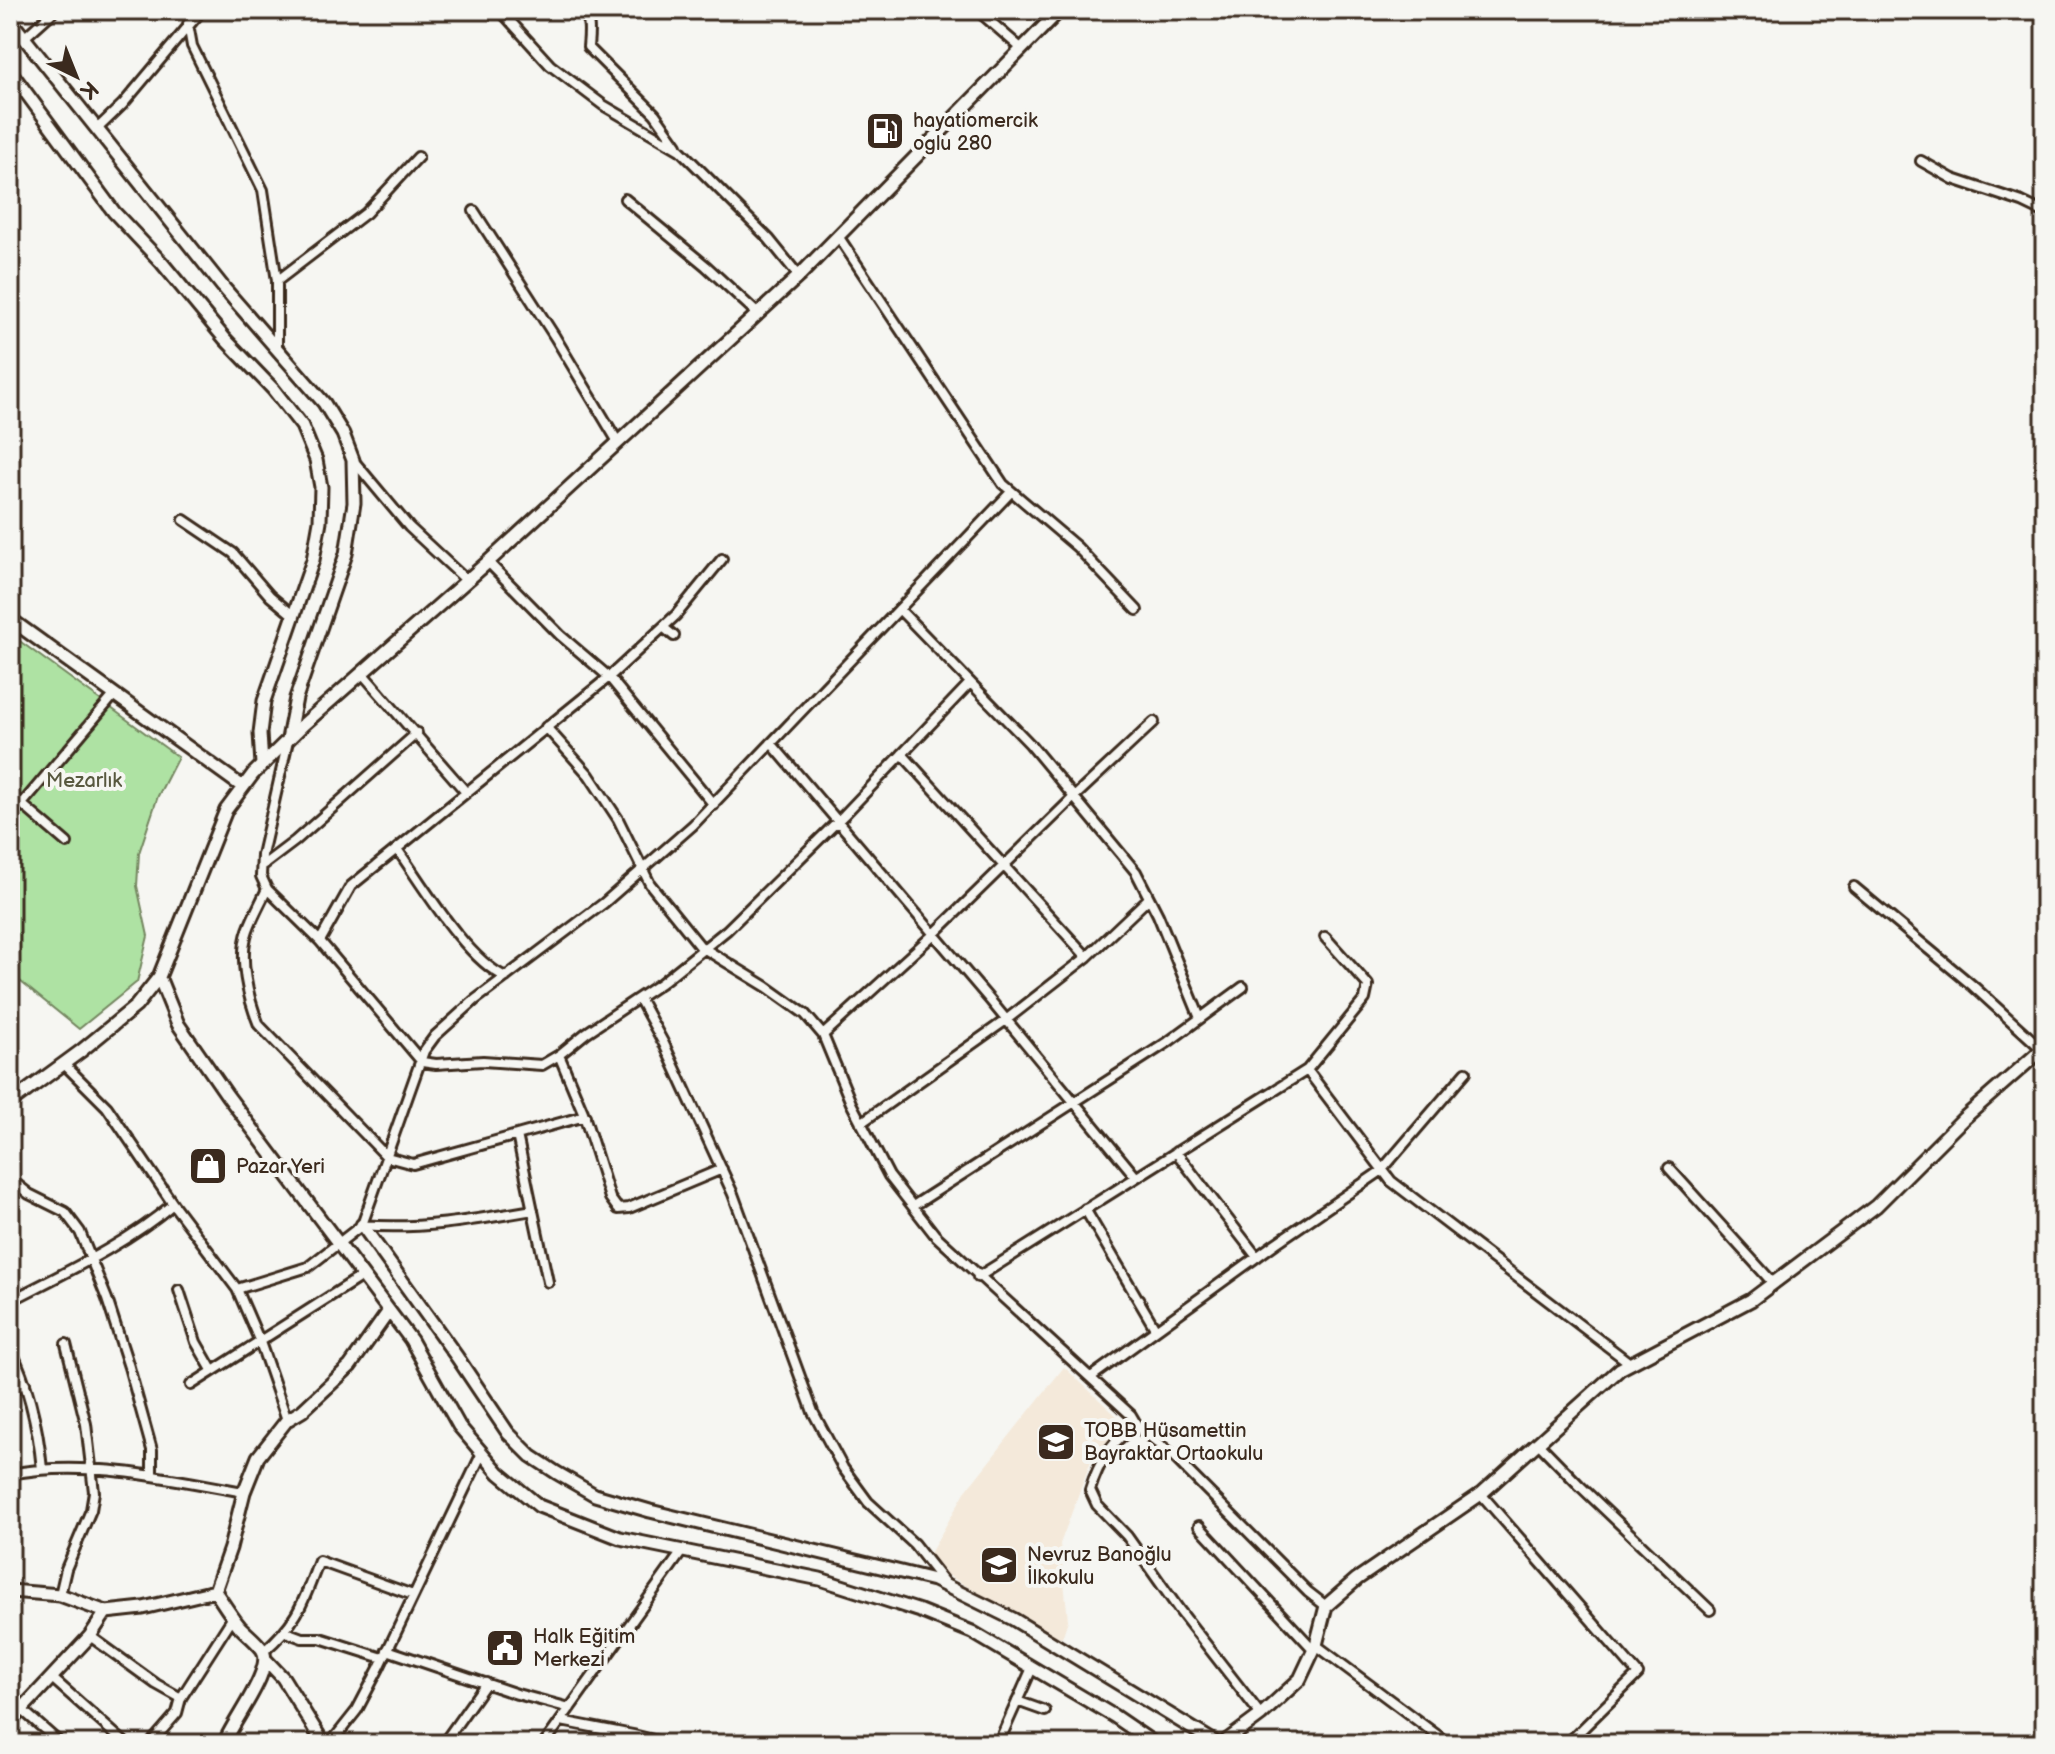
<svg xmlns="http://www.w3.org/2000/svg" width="2055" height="1754" font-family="'Balsamiq Sans',sans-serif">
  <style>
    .built { fill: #f4e9da }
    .green { fill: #aee2a3; stroke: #748660; stroke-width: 2 }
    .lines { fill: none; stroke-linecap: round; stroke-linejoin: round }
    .street-casing { stroke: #3b2a1e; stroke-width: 14 }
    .secondary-casing { stroke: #3b2a1e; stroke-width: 17 }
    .street { stroke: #f6f6f2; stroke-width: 8 }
    .secondary { stroke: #f6f6f2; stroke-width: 11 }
    .labels { text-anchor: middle; stroke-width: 8; stroke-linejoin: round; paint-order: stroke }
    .poi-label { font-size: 20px; fill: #3b2a1e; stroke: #f6f6f2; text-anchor: start }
    .park-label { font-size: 20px; fill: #58583f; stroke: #f6f6f2 }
  </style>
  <rect width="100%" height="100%" fill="#f6f6f2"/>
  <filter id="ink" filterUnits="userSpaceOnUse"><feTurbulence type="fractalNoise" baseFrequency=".0125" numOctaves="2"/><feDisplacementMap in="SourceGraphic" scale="16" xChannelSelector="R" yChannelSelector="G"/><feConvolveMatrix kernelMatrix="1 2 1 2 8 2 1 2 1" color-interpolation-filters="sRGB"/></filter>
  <g filter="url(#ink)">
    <!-- built -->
    <path class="built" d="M1064,1367l59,55 -32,39 -31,83 8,76 -6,18 -13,-4 -105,-61 -16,-16 37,-65z"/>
    <!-- green -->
    <path class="green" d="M10,634l168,123 -20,39 -19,57 -2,33 11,50 -11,46 -58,47 -69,-56z"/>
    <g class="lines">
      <!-- street casing -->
      <g class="street-casing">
        <path id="street" d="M500,10l50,55 53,40 77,45 89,89 30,37
          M583,10c8,11 6,25 5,37l67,67 22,31
          M977,10l45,39
          M188,24l4,22 71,144 14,91v66
          M25,37l30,-27
          M97,129l26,-25 79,-94
          M1921,161l32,18 69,23 23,11
          M625,199l81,67 52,48
          M474,211l81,126 63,105
          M838,236l165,248 74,63 60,63
          M277,281l89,-68 52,-56
          M353,460l56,67 58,54
          M184,520l49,33 37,43 24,20
          M488,562l72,73 49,42 105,128
          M899,609l131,135 106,128 22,43 42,103
          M663,627l11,9
          M362,673l103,118
          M546,727l43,48 29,44 32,65 50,62 67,41 38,27 18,21 28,68 38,73 46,59 196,180 7,12
          M288,741l-26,114 -1,21 6,13 53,52 102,121 14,2 47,-3 59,4 17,-10 27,-22 75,-50 66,-53 117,-115 125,-131
          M771,743l219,257 146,177
          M902,754l185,203
          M10,794l57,49
          M22,804l93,-110
          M397,849c25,35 70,112 109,128
          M262,866l33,-25 122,-108
          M1854,887l119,99 69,63
          M267,889c-6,13 -14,27 -19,41 -10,28 0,68 11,95l128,132 26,7 172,-48
          M320,941l31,-55 258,-209 67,-62 46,-56
          M639,998l25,46 69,150 80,218 30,56 25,34 46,42 33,42
          M823,1035l111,-101 140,-137 80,-75
          M559,1055l24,57 27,86 8,11 11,-1 93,-39
          M64,1064l43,43 66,97 64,85 23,53 27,78
          M1307,1070l84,111 240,183
          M861,1123l145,-103 81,-63 62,-59
          M517,1135l31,147
          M1176,1152l81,105
          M1669,1168l104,115
          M10,1179l19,15 36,18 15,20 27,67 22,68 23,83v26
          M913,1206l255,-164 75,-55
          M1085,1209l71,121
          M362,1225c58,5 113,-5 171,-15
          M978,1277l329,-207 58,-71 3,-14 -43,-48
          M237,1289l71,-22 54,-42 62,-174 11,-15 40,-36 129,-97 89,-78 318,-333
          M179,1290l17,52 16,28
          M10,1301c56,-29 115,-56 163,-97
          M10,1348c19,38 28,79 32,121
          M1091,1377l185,-134 105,-72 85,-99
          M191,1385l171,-109
          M10,1391l15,-8
          M1538,1443l41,42 131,125
          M10,1474c78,-15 158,5 234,18
          M1481,1494l157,180 -71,70
          M1199,1526l115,124
          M60,1595l6,-26 25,-59 3,-18 -8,-68 -20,-80
          M286,1632l16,6h18l63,20
          M90,1636l66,48 25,14
          M1316,1645l133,99
          M387,1650l130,44 53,14
          M264,1651c35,-30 39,-49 55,-90l94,34
          M52,1678l74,66
          M10,1699l51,45
          M1017,1701l28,10
          M1261,1715l-81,-104 -53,-75 -30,-31 -7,-15c7,-23 22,-54 48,-63l30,24 140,141 18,14
          M561,1721l72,14
          M150,1744l27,-31 4,-15 52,-81
          M330,1744l27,-34 22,-42 103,-215
          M443,1744l43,-61
          M544,1744l139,-194
          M628,1744l5,-9 37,9
          M998,1744l34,-76"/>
      </g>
      <!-- secondary casing -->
      <g class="secondary-casing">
        <path id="secondary" d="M10,20l213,267 101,116 19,31 10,26 1,43 -8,51 -50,144 -8,41
          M10,71l104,141 48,51 63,76 48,50 29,37 14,34 5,27 -1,34 -7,39 -49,141 -4,32 2,32
          M10,619l233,168
          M159,977l19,47 49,71 184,245 48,86 40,47 40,33 81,32 200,41 100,32 52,21 142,84 41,28
          M10,1103l71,-52 55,-45 23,-29 67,-167 27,-36 51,-50 184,-162 311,-286 261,-266
          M362,1225l95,132 51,76 23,23 26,17 38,22 55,16 284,69 79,39 205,125
          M10,1591l50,4 46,17 37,-4 72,-17
          M266,1660l17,18 41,66
          M10,1722l80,-86 16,-24
          M224,1744c7,-21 52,-76 38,-95 -6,-8 -15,-15 -22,-22 -9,-11 -17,-24 -25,-36l15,-43 14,-56 14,-35 29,-37 15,-9 48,-45 39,-55
          M1222,1744l39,-29 39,-36 16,-34 10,-39 31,-27 124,-85 139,-125 131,-69 125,-94 87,-87 82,-72"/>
      </g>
      <!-- street -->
      <use href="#street" class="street"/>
      <!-- secondary -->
      <use href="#secondary" class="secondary"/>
    </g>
  </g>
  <!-- icons -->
  <defs>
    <g id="fuel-square" transform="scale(2)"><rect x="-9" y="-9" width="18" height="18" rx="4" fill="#3b2a1e" stroke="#f6f6f2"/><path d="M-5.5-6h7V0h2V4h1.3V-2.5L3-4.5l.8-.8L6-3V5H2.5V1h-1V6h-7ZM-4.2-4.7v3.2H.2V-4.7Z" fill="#fff"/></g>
    <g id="shop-square" transform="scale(2)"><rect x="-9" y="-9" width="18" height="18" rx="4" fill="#3b2a1e" stroke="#f6f6f2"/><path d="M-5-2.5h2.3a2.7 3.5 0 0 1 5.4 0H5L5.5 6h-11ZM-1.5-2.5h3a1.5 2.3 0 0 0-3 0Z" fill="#fff"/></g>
    <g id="school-square" transform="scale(2)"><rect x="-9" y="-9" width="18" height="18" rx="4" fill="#3b2a1e" stroke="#f6f6f2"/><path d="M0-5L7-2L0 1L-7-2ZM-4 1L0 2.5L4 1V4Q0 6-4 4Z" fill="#fff"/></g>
    <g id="civic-square" transform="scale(2)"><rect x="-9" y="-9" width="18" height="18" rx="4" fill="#3b2a1e" stroke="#f6f6f2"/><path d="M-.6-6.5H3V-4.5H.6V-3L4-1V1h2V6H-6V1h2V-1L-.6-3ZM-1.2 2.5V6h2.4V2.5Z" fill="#fff"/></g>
  </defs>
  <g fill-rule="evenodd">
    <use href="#fuel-square" x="885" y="131"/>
    <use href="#shop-square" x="208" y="1166"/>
    <use href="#school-square" x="1056" y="1442"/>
    <use href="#school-square" x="999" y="1565"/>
    <use href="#civic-square" x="505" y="1648"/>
  </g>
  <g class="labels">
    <!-- poi labels -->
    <g class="poi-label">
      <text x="913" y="127">hayatiomercik<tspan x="913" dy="23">oglu 280</tspan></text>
      <text x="236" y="1173">Pazar Yeri</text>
      <text x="1084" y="1437">TOBB Hüsamettin<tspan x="1084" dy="23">Bayraktar Ortaokulu</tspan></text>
      <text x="1027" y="1561">Nevruz Banoğlu<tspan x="1027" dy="23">İlkokulu</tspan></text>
      <text x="533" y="1643">Halk Eğitim<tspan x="533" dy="23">Merkezi</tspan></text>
    </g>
    <!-- park labels -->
    <g class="park-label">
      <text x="84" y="787">Mezarlık</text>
    </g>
  </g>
  <!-- margin -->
  <rect width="2055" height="1754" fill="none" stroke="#f6f6f2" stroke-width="40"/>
  <rect x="20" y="20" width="2015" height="1714" fill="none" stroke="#3b2a1e" stroke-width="3" filter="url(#ink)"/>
  <!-- north arrow -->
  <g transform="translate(76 76) rotate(137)" stroke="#f6f6f2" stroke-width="6" paint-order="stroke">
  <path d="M0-6L14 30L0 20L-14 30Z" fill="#3b2a1e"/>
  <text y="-12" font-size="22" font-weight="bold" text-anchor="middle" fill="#3b2a1e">K</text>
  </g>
</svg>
